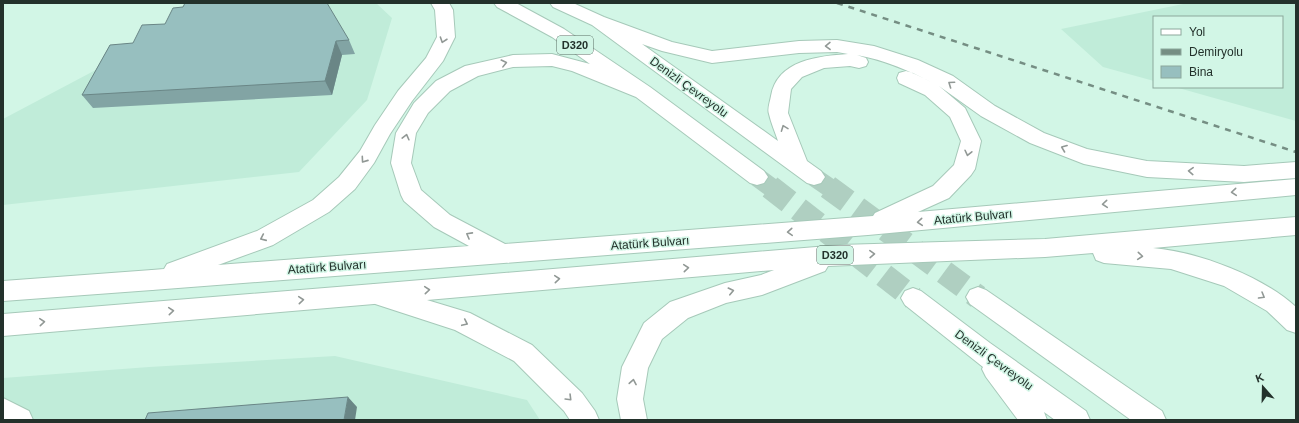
<svg xmlns="http://www.w3.org/2000/svg" width="1299" height="423" font-family="Helvetica,sans-serif">
  <style>
    .built { fill: #c0ecd9 }
    .lines { fill: none; stroke-linecap: round; stroke-linejoin: round }
    .highway-tunnel-far1 { stroke: #afcfc1; stroke-width: 19; stroke-dasharray: 19 10; stroke-linecap: butt }
    .highway-tunnel { stroke: #afcfc1; stroke-width: 24; stroke-dasharray: 24 12; stroke-linecap: butt }
    .street-casing { stroke: #a6c9b9; stroke-width: 2 }
    .primary-casing { stroke: #a6c9b9; stroke-width: 2 }
    .highway-casing { stroke: #a6c9b9; stroke-width: 2 }
    .street { fill: #fff; fill-rule: evenodd }
    .primary { fill: #fff; fill-rule: evenodd }
    .highway { fill: #fff; fill-rule: evenodd }
    .rail { stroke: #758e83; stroke-width: 2.5; stroke-dasharray: 6 6; stroke-linecap: butt }
    .wall { fill: #82a4a4 }
    .shaded-wall { fill: #6a8686 }
    .building { fill: #97bfbf; stroke: #6a8686 }
    .oneway { stroke: #919895 }
    .labels { text-anchor: middle; stroke-width: 3; stroke-linejoin: round; paint-order: stroke }
    .shield { fill: #d2f6e6; stroke: #586c63; stroke-width: 1 }
    .shield-label { font-size: 11px; font-weight: bold; fill: #23312b }
    .street-label { font-size: 12px; fill: #23312b; stroke: #d2f6e6 }
  </style>
  <rect width="100%" height="100%" fill="#d2f6e6"/>
  <!-- built -->
  <path class="built" d="M196,3h180l16,15 -25,82 -68,72 -296,33v-86l104,-55z
    M1188,3h108v118l-121,-34h107v-70h-128v64l-51,-14 -42,-38z
    M335,356l192,44 13,20h-537v-42l146,-11z"/>
  <g class="lines">
    <!-- highway-tunnel-far1 -->
    <path class="highway-tunnel-far1" d="M757,177l15,11
      M814,177l16,11"/>
    <!-- highway-tunnel -->
    <path class="highway-tunnel" d="M770,187l143,111
      M828,187l150,110"/>
    <!-- street casing -->
    <g class="street-casing">
      <path id="street" d="M3,398l26,13 4,9h-30z"/>
    </g>
    <!-- primary casing -->
    <g class="primary-casing">
      <path id="primary" d="M152,270l8,3 4,7 -4,7 -8,3 -149,11v-20z
        M374,284l8,3 4,7 -4,7 -8,3 -371,32v-22z"/>
    </g>
    <!-- highway casing -->
    <g class="highway-casing">
      <path id="highway" d="M431,3h18l4,7 2,27 -12,24 -31,40 -22,33 -16,29 -19,26 -26,23 -56,33 -55,20 251,-19 -35,-19 -30,-26 -3,-6 -10,-32 5,-30 18,-30 22,-22 29,-15 48,-11 39,-1 38,10 -38,-27 -55,-30 -3,-4h22l48,26 86,58 114,84 4,6 -4,6 -7,2 -7,-2 -114,-86 -64,-26 -20,-5 -39,1 -35,9 -28,15 -22,22 -12,20 -5,30 10,27 29,25 55,29 368,-28 2,-3 58,-27 21,-21 7,-24 -11,-24 -25,-22 -26,-12 -2,-5 2,-5 7,-2 7,2 22,11c-25,-13 -50,-24 -78,-29l9,3 2,4 -2,4 -7,2 -9,-2 -26,2 -22,9 -11,12 -3,24 19,48 14,10 4,6 -4,6 -7,2 -7,-2 -215,-158 -39,-18 -3,-4h23l31,14 68,25 40,9 87,-10 38,-1 37,6 44,14 35,16 42,30 49,27 43,16 60,12 97,5 52,-4v16l-52,4 -97,-5 -63,-13 -54,-21 -49,-27 -42,-30 26,22 16,33 -6,28 -4,6 -22,23 -31,14 378,-33v16l-428,40 -716,55 -8,-3 -4,-7 4,-7 8,-3 12,-1 3,-5 90,-33 56,-31 26,-23 21,-26 15,-26 23,-34 28,-33 11,-21 -2,-27zM642,44l20,7 50,12 87,-10 38,-1 11,2c-29,2 -71,6 -77,42 -1,6 -4,13 -2,18 2,9 6,18 9,27z
        M1296,217v18l-143,13c46,4 109,28 143,59v26l-9,-3 -20,-19 -43,-25 -53,-17 -67,-6 -8,-3 -3,-7 -48,4 -217,9 -3,5 -63,24 -36,8 -38,15 -26,21 -14,29 -5,31 4,21h-26l-4,-21 5,-32 22,-44 26,-21 55,-19 36,-8 13,-5 -347,30 43,13 62,32 50,48 13,18 4,9h-29l-6,-9 -50,-50 -59,-31 -89,-29 -4,-7 4,-7 8,-3 466,-39 205,-6z
        M978,287l8,3 176,121 4,9h-35l-161,-116 -4,-7 4,-7z
        M913,288l8,3 69,52 96,68 4,9h-35l-11,-8 3,8h-29l-32,-43 -4,-8 1,-2 -78,-62 -4,-7 4,-7z"/>
    </g>
    <!-- street -->
    <use href="#street" class="street"/>
    <!-- primary -->
    <use href="#primary" class="primary"/>
    <!-- highway -->
    <use href="#highway" class="highway"/>
    <!-- rail -->
    <path class="rail" d="M837,3l459,149"/>
  </g>
  <!-- wall -->
  <path class="wall" d="M349,40l6,14 -13,1 -10,40 -239,13 -11,-13 28,-50z"/>
  <!-- shaded-wall -->
  <path class="shaded-wall" d="M336,41l6,14 -10,40 -7,-14z
    M348,397l9,10 -2,13h-11z"/>
  <!-- building -->
  <path class="building" d="M185,3h142l22,37 -13,1 -11,40 -243,14 28,-50 23,-2 9,-18 23,-1 8,-16 10,-1z
    M348,397l-4,23h-199l3,-7z"/>
  <!-- one-way arrows -->
  <defs><path id="oneway-chevron" d="M-2-3.5L2.5 0L-2 3.5" fill="none" stroke-width="1.6" stroke-linecap="round" stroke-linejoin="round"/></defs>
  <g class="oneway">
    <use href="#oneway-chevron" transform="translate(443 40) rotate(109)"/>
    <use href="#oneway-chevron" transform="translate(828 46) rotate(179)"/>
    <use href="#oneway-chevron" transform="translate(504 63) rotate(-14)"/>
    <use href="#oneway-chevron" transform="translate(951 84) rotate(-145)"/>
    <use href="#oneway-chevron" transform="translate(784 128) rotate(-111)"/>
    <use href="#oneway-chevron" transform="translate(406 137) rotate(-76)"/>
    <use href="#oneway-chevron" transform="translate(1064 148) rotate(-159)"/>
    <use href="#oneway-chevron" transform="translate(968 153) rotate(103)"/>
    <use href="#oneway-chevron" transform="translate(364 160) rotate(125)"/>
    <use href="#oneway-chevron" transform="translate(1191 171) rotate(-177)"/>
    <use href="#oneway-chevron" transform="translate(1234 192) rotate(175)"/>
    <use href="#oneway-chevron" transform="translate(1105 204) rotate(175)"/>
    <use href="#oneway-chevron" transform="translate(920 222) rotate(175)"/>
    <use href="#oneway-chevron" transform="translate(790 232) rotate(176)"/>
    <use href="#oneway-chevron" transform="translate(469 235) rotate(-151)"/>
    <use href="#oneway-chevron" transform="translate(263 238) rotate(156)"/>
    <use href="#oneway-chevron" transform="translate(872 254) rotate(-2)"/>
    <use href="#oneway-chevron" transform="translate(1140 256) rotate(5)"/>
    <use href="#oneway-chevron" transform="translate(686 268) rotate(-5)"/>
    <use href="#oneway-chevron" transform="translate(557 279) rotate(-5)"/>
    <use href="#oneway-chevron" transform="translate(427 290) rotate(-5)"/>
    <use href="#oneway-chevron" transform="translate(731 291) rotate(-13)"/>
    <use href="#oneway-chevron" transform="translate(1262 296) rotate(30)"/>
    <use href="#oneway-chevron" transform="translate(301 300) rotate(-5)"/>
    <use href="#oneway-chevron" transform="translate(171 311) rotate(-5)"/>
    <use href="#oneway-chevron" transform="translate(42 322) rotate(-5)"/>
    <use href="#oneway-chevron" transform="translate(465 323) rotate(25)"/>
    <use href="#oneway-chevron" transform="translate(633 382) rotate(-80)"/>
    <use href="#oneway-chevron" transform="translate(569 398) rotate(45)"/>
  </g>
  <g class="labels">
    <!-- shield labels -->
    <g class="shield">
      <rect x="557" y="36" width="36" height="18" rx="3"/>
      <rect x="817" y="246" width="36" height="18" rx="3"/>
    </g>
    <g class="shield-label">
      <text x="575" y="49">D320</text>
      <text x="835" y="259">D320</text>
    </g>
    <!-- street labels -->
    <g class="street-label">
      <text transform="translate(689 87) rotate(36)" y="4">Denizli Çevreyolu</text>
      <text transform="translate(973 217) rotate(-5)" y="4">Atatürk Bulvarı</text>
      <text transform="translate(650 243) rotate(-4)" y="4">Atatürk Bulvarı</text>
      <text transform="translate(327 267) rotate(-4)" y="4">Atatürk Bulvarı</text>
      <text transform="translate(994 360) rotate(36)" y="4">Denizli Çevreyolu</text>
    </g>
  </g>
  <!-- border -->
  <rect width="1299" height="423" fill="none" stroke="#23312b" stroke-width="8"/>
  <!-- legend -->
  <rect x="1153" y="16" width="130" height="72" fill="#d2f6e6" stroke="#8ca79b"/>
  <rect x="1161" y="29" width="20" height="6" fill="#ffffff" stroke="#8ca79b"/>
  <text x="1189" y="36" font-size="12" fill="#23312b">Yol</text>
  <rect x="1161" y="49" width="20" height="6" fill="#758e83" stroke="#8ca79b"/>
  <text x="1189" y="56" font-size="12" fill="#23312b">Demiryolu</text>
  <rect x="1161" y="66" width="20" height="12" fill="#97bfbf" stroke="#8ca79b"/>
  <text x="1189" y="76" font-size="12" fill="#23312b">Bina</text>
  <!-- north arrow -->
  <g transform="translate(1263 387) rotate(340)" stroke="#d2f6e6" stroke-width="3" paint-order="stroke">
  <path d="M0-3L7 15L0 10L-7 15Z" fill="#23312b"/>
  <text y="-6" font-size="11" font-weight="bold" text-anchor="middle" fill="#23312b">K</text>
  </g>
</svg>
